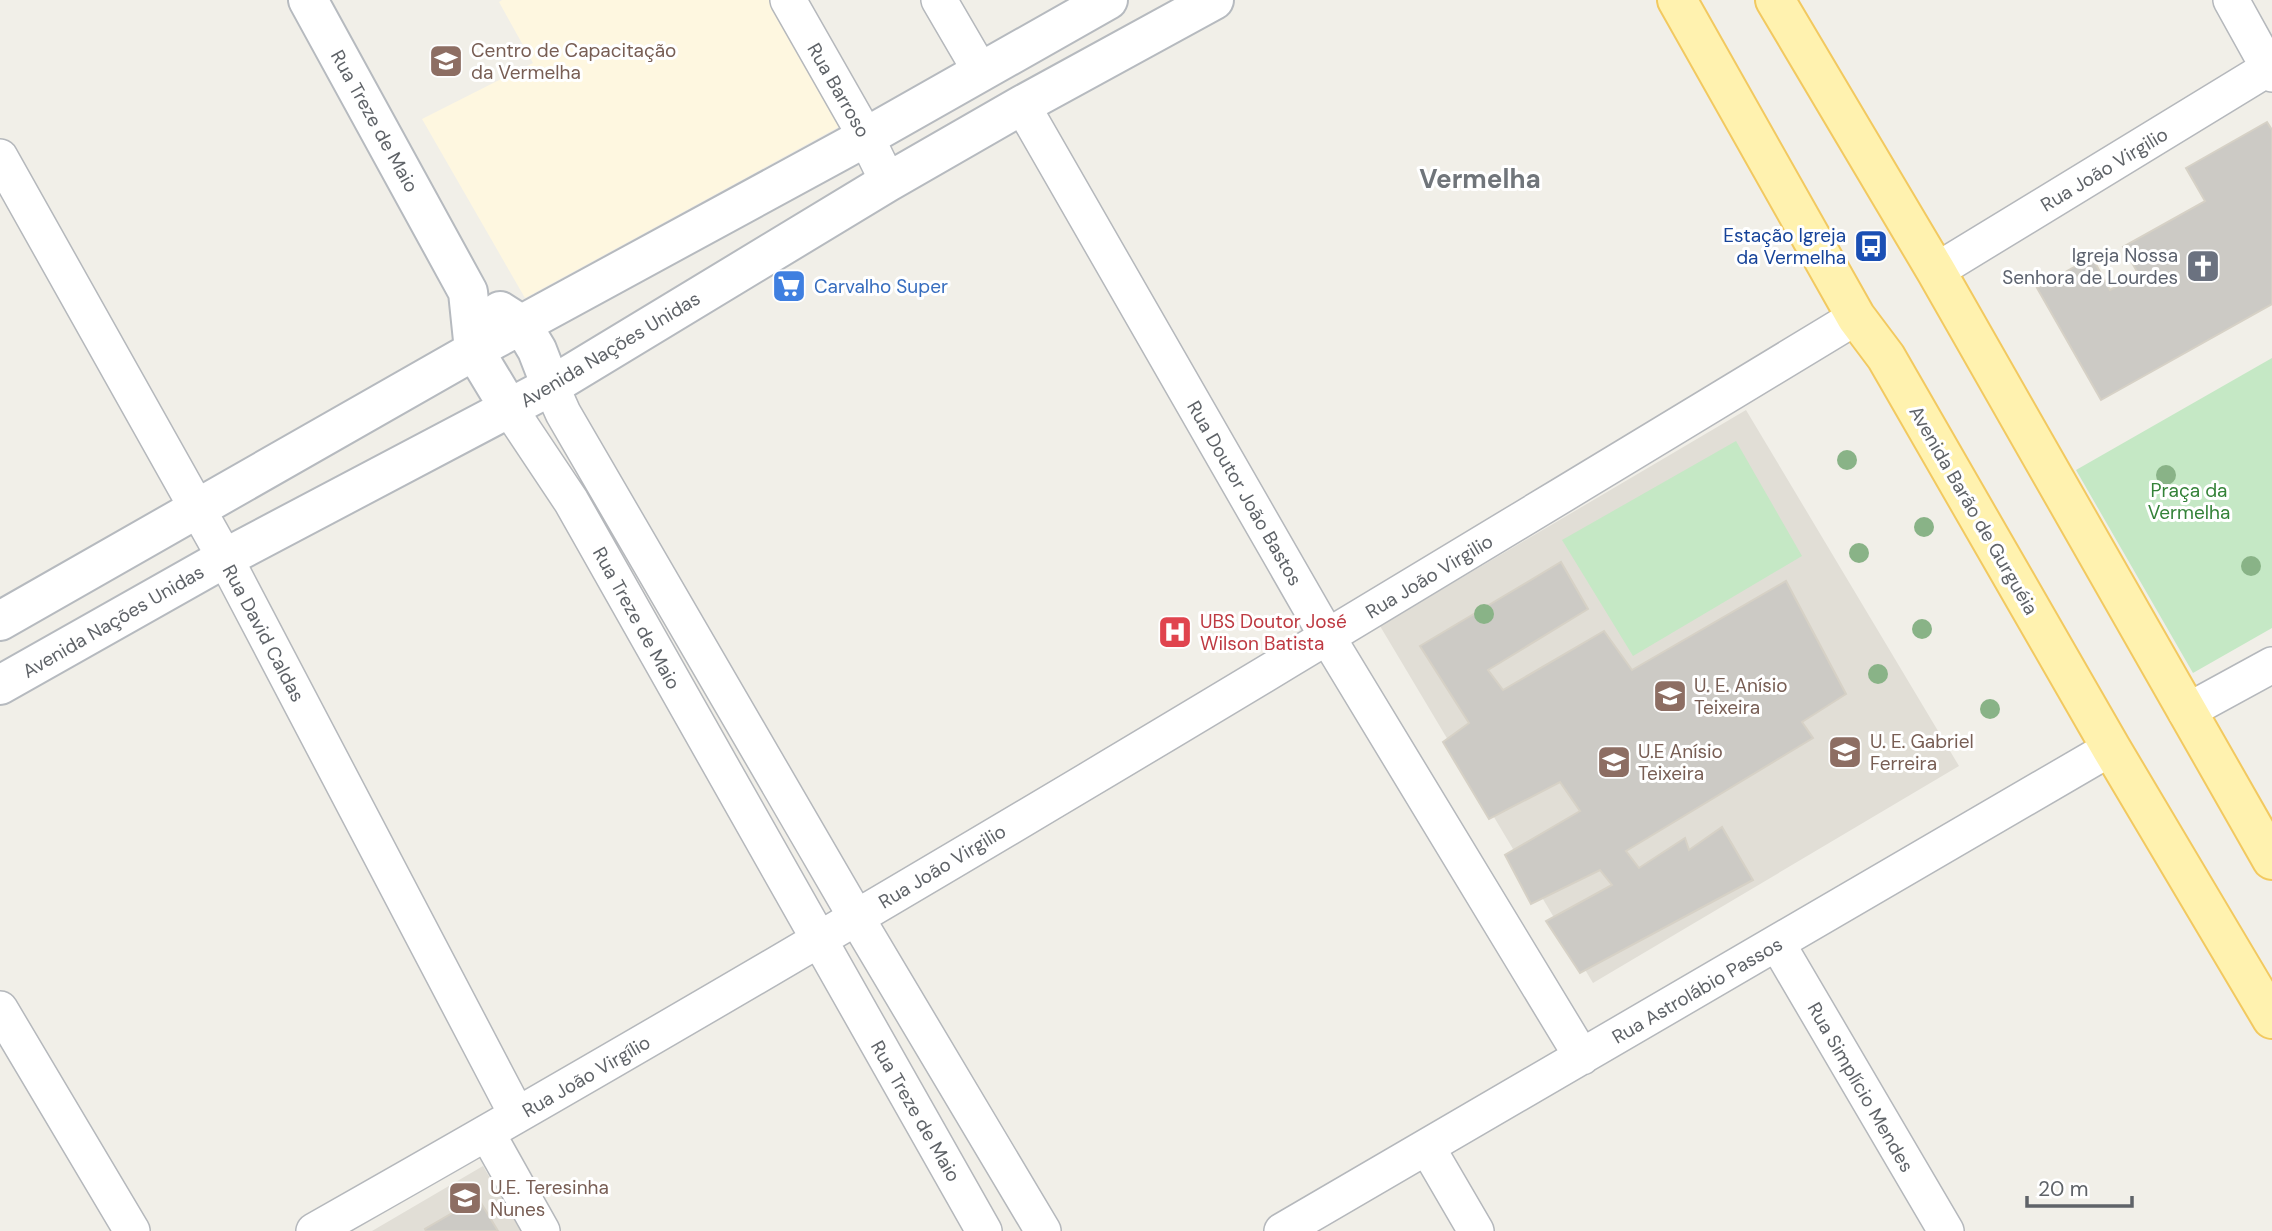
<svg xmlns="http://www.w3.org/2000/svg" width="2272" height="1231" font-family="'DM Sans',sans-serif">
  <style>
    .commercial { fill: #fef7e0 }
    .education { fill: #e1ded6 }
    .green { fill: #c5e8c5 }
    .building { fill: #cccac5; stroke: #d6d1c6; stroke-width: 2 }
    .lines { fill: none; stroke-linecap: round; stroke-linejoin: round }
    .street-casing { stroke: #b5b8bc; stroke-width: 38 }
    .secondary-casing { stroke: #b6babf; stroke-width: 42 }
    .primary-casing { stroke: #f2c960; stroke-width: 42 }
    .street { stroke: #fff; stroke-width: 35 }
    .secondary { stroke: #fff; stroke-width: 38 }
    .primary { stroke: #fff2af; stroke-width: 38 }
    .tree { fill: #89b387 }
    .labels { text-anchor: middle; stroke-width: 6; stroke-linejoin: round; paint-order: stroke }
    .education-label { font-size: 19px; fill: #785e54; stroke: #fff; text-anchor: start }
    .street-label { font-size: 19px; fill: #5f6368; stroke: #fff }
    .transit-label { font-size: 19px; fill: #164399; stroke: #fff; text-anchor: end }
    .worship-label { font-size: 19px; fill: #5b616d; stroke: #fff; text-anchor: end }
    .shop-label { font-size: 19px; fill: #366cbe; stroke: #fff; text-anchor: start }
    .park-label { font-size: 19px; fill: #348238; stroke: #fff }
    .health-label { font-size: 19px; fill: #be3a42; stroke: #fff; text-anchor: start }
    .district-label { font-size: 26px; font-weight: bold; fill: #70757a; stroke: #fff }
  </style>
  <rect width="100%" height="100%" fill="#f1efe8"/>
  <!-- commercial -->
  <path class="commercial" d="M502,0h268l74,124 -319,174 -103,-179 111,-56 -34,-61z"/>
  <!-- education -->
  <path class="education" d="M1746,410l213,356 -366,217 -213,-357z
    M483,1166l38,65h-149z"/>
  <!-- green -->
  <path class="green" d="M2272,358v270l-79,45 -117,-203z
    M1736,441l66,115 -169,100 -71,-116z"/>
  <!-- building -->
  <path class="building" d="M2267,122l5,8v174l-171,96 -64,-112 55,-31 18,33 29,-15 -16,-28 82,-46 -19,-33z
    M1561,562l27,47 -100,61 15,20 101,-59 28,39 154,-89 60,113 -44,28 11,16 -187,113 13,17 46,-30 4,12 33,-23 31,53 -173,93 -34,-52 66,-36 -12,-15 -69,34 -26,-49 75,-44 -20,-29 -71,37 -46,-77 26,-19 -49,-77z
    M478,1198l20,33h-72l-1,-2z"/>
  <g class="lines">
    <!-- street casing -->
    <g class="street-casing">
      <path id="street" d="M788,0l78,137 22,45
        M939,0l42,72
        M2231,0l41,74
        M1022,105l306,533 254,419
        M0,157l225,401 292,557
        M1936,271l336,-205
        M551,386l12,27 293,504 187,314
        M509,408l62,93 413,730
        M2186,712l86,-47
        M1777,943l169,288
        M0,1009l132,222
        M487,1133l55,98
        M1427,1147l49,84
        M314,1231c520,-294 1031,-604 1542,-914
        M1282,1231l829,-483"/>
    </g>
    <!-- secondary casing -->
    <g class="secondary-casing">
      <path id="secondary" d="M308,0l160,292 6,58 35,58
        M500,311l22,14 15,25 14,36
        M0,621l493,-281 373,-203 242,-137
        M0,685l225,-127 326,-172 337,-204 134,-77 192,-105"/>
    </g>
    <!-- primary casing -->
    <g class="primary-casing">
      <path id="primary" d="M1677,0l179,317 30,40 225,391 161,271
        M1775,0l161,271 336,589"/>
    </g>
    <!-- street -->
    <use href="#street" class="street"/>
    <!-- secondary -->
    <use href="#secondary" class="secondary"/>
    <!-- primary -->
    <use href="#primary" class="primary"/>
  </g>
  <!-- trees -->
  <g class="tree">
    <circle cx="1847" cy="460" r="10"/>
    <circle cx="2166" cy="475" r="10"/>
    <circle cx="1924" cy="527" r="10"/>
    <circle cx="1859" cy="553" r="10"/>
    <circle cx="2251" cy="566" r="10"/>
    <circle cx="1484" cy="614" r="10"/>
    <circle cx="1922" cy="629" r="10"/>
    <circle cx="1878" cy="674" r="10"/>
    <circle cx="1990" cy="709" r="10"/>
  </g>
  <!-- icons -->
  <defs>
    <g id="university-square" transform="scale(1.75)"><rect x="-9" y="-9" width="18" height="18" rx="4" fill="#8d6e63" stroke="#fff"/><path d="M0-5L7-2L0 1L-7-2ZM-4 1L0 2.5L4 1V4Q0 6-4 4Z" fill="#fff"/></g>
    <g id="bus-square" transform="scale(1.75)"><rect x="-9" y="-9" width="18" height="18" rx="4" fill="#1a4fb4" stroke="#fff"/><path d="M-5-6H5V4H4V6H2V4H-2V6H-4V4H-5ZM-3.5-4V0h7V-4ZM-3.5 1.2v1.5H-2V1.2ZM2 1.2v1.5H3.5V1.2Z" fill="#fff"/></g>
    <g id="church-square" transform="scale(1.75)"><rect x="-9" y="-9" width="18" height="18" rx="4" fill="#6b7280" stroke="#fff"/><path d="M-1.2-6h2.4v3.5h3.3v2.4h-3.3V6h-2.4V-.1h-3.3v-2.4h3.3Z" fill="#fff"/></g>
    <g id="supermarket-square" transform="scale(1.75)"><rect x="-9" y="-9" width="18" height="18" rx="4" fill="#3f7fe0" stroke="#fff"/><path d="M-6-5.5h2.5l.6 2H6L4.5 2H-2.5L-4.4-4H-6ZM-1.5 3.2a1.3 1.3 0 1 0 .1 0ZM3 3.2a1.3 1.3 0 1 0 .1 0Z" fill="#fff"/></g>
    <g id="hospital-square" transform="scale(1.75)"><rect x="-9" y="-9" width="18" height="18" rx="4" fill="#e0444e" stroke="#fff"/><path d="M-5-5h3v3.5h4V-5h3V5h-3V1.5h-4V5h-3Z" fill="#fff"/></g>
    <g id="school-square" transform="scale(1.75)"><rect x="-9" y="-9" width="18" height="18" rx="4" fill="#8d6e63" stroke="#fff"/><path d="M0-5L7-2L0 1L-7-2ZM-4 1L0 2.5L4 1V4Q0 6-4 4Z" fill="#fff"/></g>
  </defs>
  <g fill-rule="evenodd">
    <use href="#university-square" x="446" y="61"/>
    <use href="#bus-square" x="1871" y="246"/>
    <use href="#church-square" x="2203" y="266"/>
    <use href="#supermarket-square" x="789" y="286"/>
    <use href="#hospital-square" x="1175" y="632"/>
    <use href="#school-square" x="1670" y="696"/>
    <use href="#school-square" x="1845" y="752"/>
    <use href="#school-square" x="1614" y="762"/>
    <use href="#school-square" x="465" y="1198"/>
  </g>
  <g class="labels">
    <!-- education labels -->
    <g class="education-label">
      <text x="471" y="57">Centro de Capacitação<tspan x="471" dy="22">da Vermelha</tspan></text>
      <text x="1694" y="692">U. E. Anísio<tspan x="1694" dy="22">Teixeira</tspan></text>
      <text x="1870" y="748">U. E. Gabriel<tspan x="1870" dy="22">Ferreira</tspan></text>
      <text x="1638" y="758">U.E Anísio<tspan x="1638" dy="22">Teixeira</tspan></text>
      <text x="490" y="1194">U.E. Teresinha<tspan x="490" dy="22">Nunes</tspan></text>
    </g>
    <!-- street labels -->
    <g class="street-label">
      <text transform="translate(839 90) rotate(60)" y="7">Rua Barroso</text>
      <text transform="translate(375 121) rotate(61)" y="7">Rua Treze de Maio</text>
      <text transform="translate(2104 169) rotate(-31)" y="7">Rua João Virgilio</text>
      <text transform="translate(610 349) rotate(-31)" y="7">Avenida Nações Unidas</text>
      <text transform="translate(1245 493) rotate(60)" y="7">Rua Doutor João Bastos</text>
      <text transform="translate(1974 510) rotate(60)" y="7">Avenida Barão de Gurguéia</text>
      <text transform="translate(1429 576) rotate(-31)" y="7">Rua João Virgilio</text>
      <text transform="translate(637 618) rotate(61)" y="7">Rua Treze de Maio</text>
      <text transform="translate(113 621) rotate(-30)" y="7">Avenida Nações Unidas</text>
      <text transform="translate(264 633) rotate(62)" y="7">Rua David Caldas</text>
      <text transform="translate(942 866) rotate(-31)" y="7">Rua João Virgilio</text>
      <text transform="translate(1697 990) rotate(-30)" y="7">Rua Astrolábio Passos</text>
      <text transform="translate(586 1076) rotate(-30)" y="7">Rua João Virgílio</text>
      <text transform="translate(1861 1087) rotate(60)" y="7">Rua Simplício Mendes</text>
      <text transform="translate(916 1111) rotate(60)" y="7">Rua Treze de Maio</text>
    </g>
    <!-- transit labels -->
    <g class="transit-label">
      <text x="1846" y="242">Estação Igreja<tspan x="1846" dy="22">da Vermelha</tspan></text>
    </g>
    <!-- worship labels -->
    <g class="worship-label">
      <text x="2178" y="262">Igreja Nossa<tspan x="2178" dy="22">Senhora de Lourdes</tspan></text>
    </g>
    <!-- shop labels -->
    <g class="shop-label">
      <text x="814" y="293">Carvalho Super</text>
    </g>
    <!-- park labels -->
    <g class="park-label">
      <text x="2189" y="497">Praça da<tspan x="2189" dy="22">Vermelha</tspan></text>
    </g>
    <!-- health labels -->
    <g class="health-label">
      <text x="1200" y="628">UBS Doutor José<tspan x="1200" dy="22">Wilson Batista</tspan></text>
    </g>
    <!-- district labels -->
    <g class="district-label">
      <text x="1480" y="188">Vermelha</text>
    </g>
  </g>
  <!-- scale -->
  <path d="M2027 1196v10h105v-10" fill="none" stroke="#5f6368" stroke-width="3.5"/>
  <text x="2038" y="1196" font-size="21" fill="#5f6368" stroke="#ffffff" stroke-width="5" paint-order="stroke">20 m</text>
</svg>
